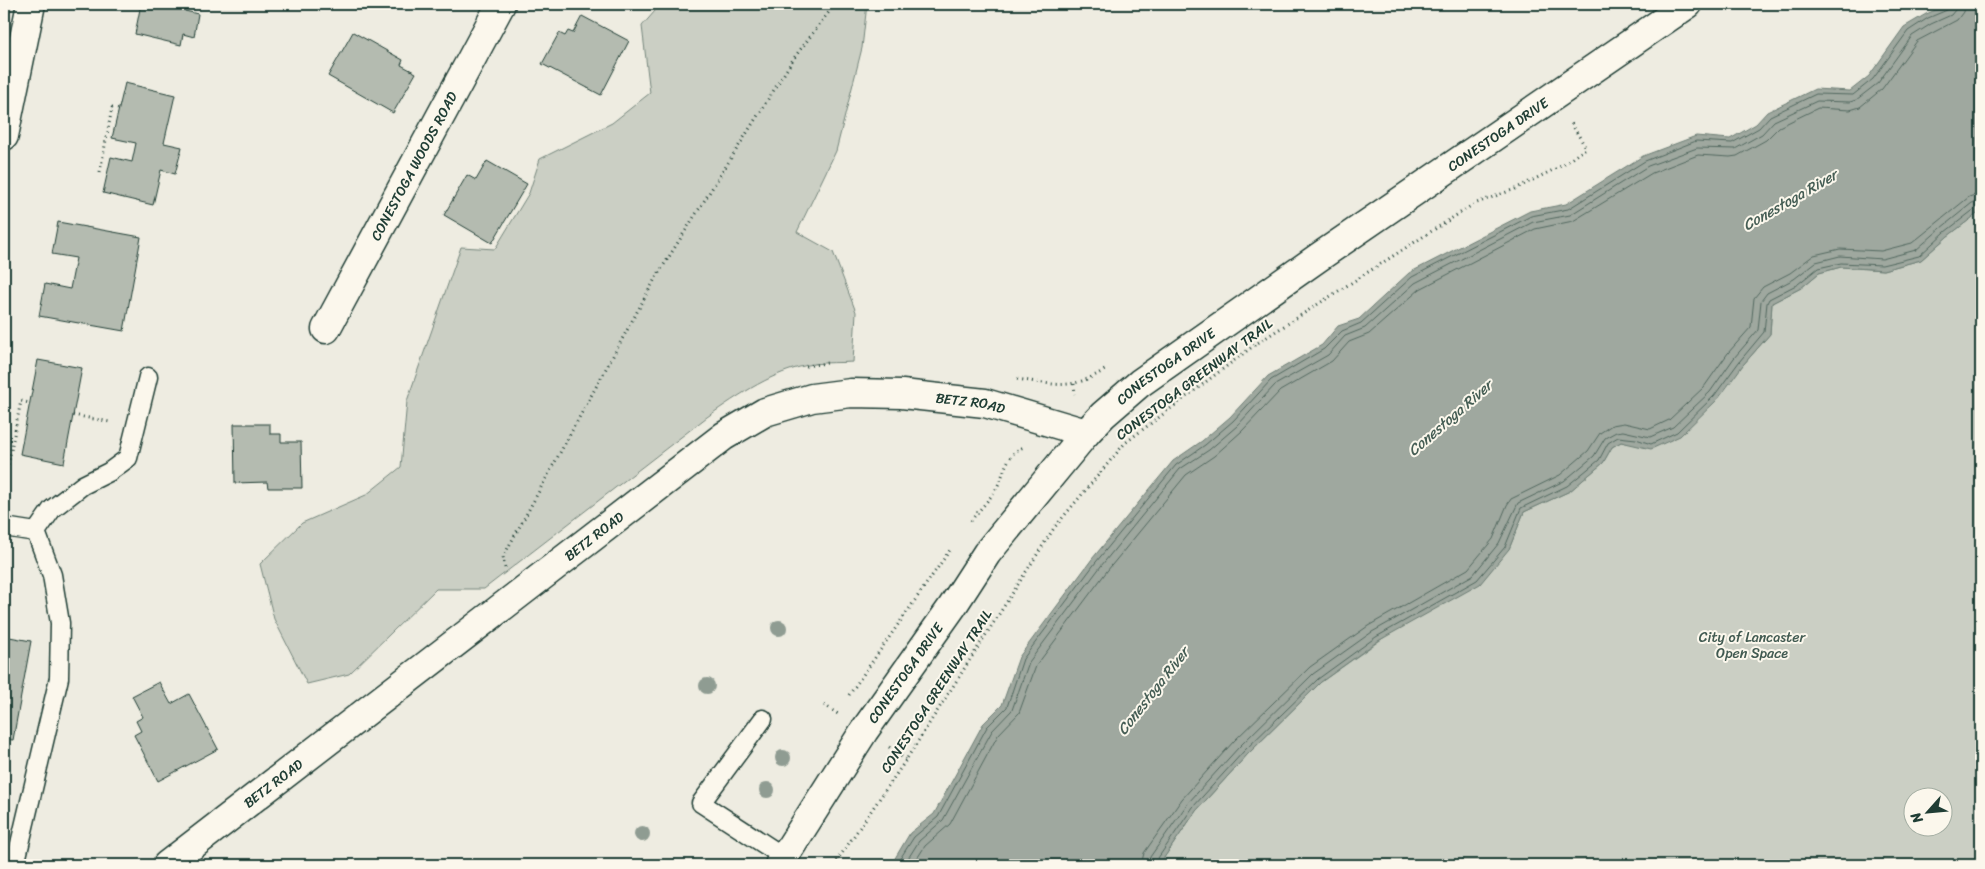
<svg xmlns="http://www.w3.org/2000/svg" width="1985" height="869" font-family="Sriracha,sans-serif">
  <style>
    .green { fill: #cbcfc4; stroke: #75867c; fill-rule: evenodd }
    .water { fill: #9fa89f; stroke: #6c7d74 }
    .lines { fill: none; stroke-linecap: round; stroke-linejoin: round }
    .shore { stroke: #52685f; stroke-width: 1 }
    .building { fill: #b4bbb0; stroke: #1f3d34 }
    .service-casing { stroke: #1f3d34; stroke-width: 21 }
    .minor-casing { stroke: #1f3d34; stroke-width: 31 }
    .path { stroke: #1f3d34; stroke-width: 3; stroke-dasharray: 1 4; stroke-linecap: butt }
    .service { stroke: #fbf7ec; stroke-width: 18 }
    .minor { stroke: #fbf7ec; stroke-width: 28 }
    .tree { fill: #8f9c92 }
    .labels { text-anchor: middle; stroke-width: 4; stroke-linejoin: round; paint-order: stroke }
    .street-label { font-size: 14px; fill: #1f3d34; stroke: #fbf7ec }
    .park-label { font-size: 14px; fill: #415a51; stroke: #fbf7ec }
    .water-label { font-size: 15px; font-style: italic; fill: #455d54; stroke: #fbf7ec }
  </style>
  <rect width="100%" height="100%" fill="#eeece1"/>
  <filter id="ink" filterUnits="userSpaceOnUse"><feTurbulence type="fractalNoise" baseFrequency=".02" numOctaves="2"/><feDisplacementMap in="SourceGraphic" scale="10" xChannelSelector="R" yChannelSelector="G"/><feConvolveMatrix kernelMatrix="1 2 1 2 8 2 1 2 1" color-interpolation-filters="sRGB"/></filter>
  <g filter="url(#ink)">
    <!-- green -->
    <path class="green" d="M661,4h206l-5,44 -26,103 -39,81 36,20 23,60 -3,50c-13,1 -26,0 -39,2 -40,6 -75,31 -107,53l-223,172h-48l-87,85 -42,10 -33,-65 -14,-55 42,-41 64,-28 35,-28 6,-66 54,-154 34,2 34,-56 11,-34 72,-36 38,-30 -8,-67z
      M1981,211v654h-822l37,-54 51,-56 74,-73 188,-133 15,-37 46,-21 33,-28 9,-16 9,-5 15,2 107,-79 27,-31 2,-31 29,-15 18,-15 22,-6 42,3 38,-10 27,-24zM1912,796h30v30h-30z"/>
    <!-- water -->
    <path class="water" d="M1950,4h31v207l-33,25 -27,24 -38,10 -42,-3 -22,6 -18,15 -29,15 -2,31 -27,31 -25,34 -38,37 -29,13 -30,-7 -9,5 -9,16 -33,28 -46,21 -15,37 -29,35 -102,57 -57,41 -74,73 -51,56 -37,54h-268l19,-32 24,-19 49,-90 19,-19 17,-48 73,-98 81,-98 29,-20 28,-24 38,-41 54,-31 16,-19 21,-7 50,-46 121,-62 36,-7 77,-48 53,-20 34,3 26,-15 11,-12 48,-23 35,2 19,-15 35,-49 22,-13z"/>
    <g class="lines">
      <!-- shore -->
      <path class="shore" d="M896,865l18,-28 24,-20 49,-90 20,-20 16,-48 73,-97 80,-97 29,-20 28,-24 38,-41 53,-31 18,-18 19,-8 51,-46 119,-61 37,-7 77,-48 51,-20 36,2 27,-15 11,-12 46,-22 37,1 20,-16 35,-48 20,-13 19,-8 3,-6
        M904,865l15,-24 24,-21 49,-89 20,-21 17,-48 72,-96 79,-97 29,-19 28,-24 38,-41 53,-30 17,-19 20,-8 50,-45 118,-61 37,-7 78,-49 49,-18 38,1 27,-15 12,-13 43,-20 33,1 6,-2 22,-17 34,-47 19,-12 20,-9 4,-5 1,-6
        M913,865l12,-19 25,-22 48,-89 21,-22 17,-47 71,-95 79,-96 28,-19 28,-25 38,-40 52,-30 17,-19 20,-8 51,-45 115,-60 38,-8 79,-48 46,-18 32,2 7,-1 29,-16 13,-13 39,-19 32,2 10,-3 22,-18 35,-48 40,-21 6,-8 1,-8
        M1141,865l3,-12 38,-54 52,-58 76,-74 58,-41 100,-57 25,-30 14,-34 4,-6 49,-24 28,-24 12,-18 12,-8 12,-2 26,6 19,-9 35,-33 24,-34 23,-26 3,-29 9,-11 27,-14 24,-18 26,-6 41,2 31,-8 57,-46 12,-4
        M1148,865l2,-8 38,-54 51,-56 74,-73 59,-42 101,-57 26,-32 19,-40 46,-22 30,-25 11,-18 11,-6 7,-1 27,6 23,-10 37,-35 24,-34 24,-28 3,-29 6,-8 27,-14 22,-17 24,-6 42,3 34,-9 25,-22 31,-25 9,-2
        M1155,865l1,-4 37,-54 51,-56 74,-72 58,-42 101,-57 28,-33 16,-39 46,-22 32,-26 9,-17 10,-6 18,2 15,5 26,-12 37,-36 25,-34 25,-30 3,-29 2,-4 29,-15 20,-16 23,-5 41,2 37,-9 26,-24 31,-24 5,-1"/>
    </g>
    <!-- building -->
    <path class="building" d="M141,4h46l-2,7 13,3 -4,23 -11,-3 -2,11 -46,-11z
      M582,16l47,25 -28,54 -59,-31 17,-31 6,3 3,-5 5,2z
      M353,32l50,28 -2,5 15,8 -23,40 -65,-37z
      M125,83l50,12 -11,48 18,4 -7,27 -14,-4 -8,35 -50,-12 8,-36 21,5 4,-19 -24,-5z
      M487,161l40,23 -35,59 -48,-28 23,-40 9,5z
      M58,222l83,15 -17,94 -85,-15 6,-32 25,5 6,-31 -24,-4z
      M38,360l44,8 -18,95 -44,-9z
      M234,424h36v10h11v8h20l1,46h-34l-1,-6 -32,1z
      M4,636l27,5 -18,99 -9,-1z
      M159,682l12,22 18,-10 29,55 -60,32 -24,-46 7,-4 -5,-10 7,-4 -11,-21z"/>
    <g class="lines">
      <!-- service casing -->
      <g class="service-casing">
        <path id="service" d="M4,527l32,5 16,-23 31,-24 26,-13 19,-14 20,-81
          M763,719l-62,84 83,54
          M15,865l44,-187 1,-55 -8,-48 -16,-43"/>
      </g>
      <!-- minor casing -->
      <g class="minor-casing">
        <g id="minor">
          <path d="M4,136l27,-132"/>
          <path id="s1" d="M326,329l175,-325"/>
          <path id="s2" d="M167,865l557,-429 41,-24 47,-14 39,-5 51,1 83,9 101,30"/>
          <path id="s3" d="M779,865l85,-134 88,-124 35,-54 99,-120 17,-18 37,-32 179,-126 369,-253"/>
        </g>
      </g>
      <!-- path -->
      <path class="path" d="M100,172l12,-64 7,1
        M806,366l21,-3
        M1017,379c41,6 54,12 91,-11
        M1074,384l1,10
        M73,415l37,7
        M4,484l17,-83 8,2
        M971,521c8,-12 20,-22 26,-34 9,-16 8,-33 27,-40
        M505,568l-2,-11 152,-278 139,-221 41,-54
        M849,695l101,-145
        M824,705l14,9
        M889,747l17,13
        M834,865l72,-105 148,-232 71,-85 131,-99 218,-140 41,-15 48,-24 23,-17 -16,-27"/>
      <!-- service -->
      <use href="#service" class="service"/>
      <!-- minor -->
      <use href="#minor" class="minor"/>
    </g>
    <!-- trees -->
    <g class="tree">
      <circle cx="779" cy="628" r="8"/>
      <circle cx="707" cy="686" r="8"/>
      <circle cx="783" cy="758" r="8"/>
      <circle cx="767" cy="790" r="8"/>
      <circle cx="642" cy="834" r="8"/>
    </g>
  </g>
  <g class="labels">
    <!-- street labels -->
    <g class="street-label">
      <text dy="5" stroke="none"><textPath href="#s3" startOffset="1040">CONESTOGA DRIVE</textPath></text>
      <text dy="5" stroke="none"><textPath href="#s1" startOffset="185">CONESTOGA WOODS ROAD</textPath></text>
      <text dy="5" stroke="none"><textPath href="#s3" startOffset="635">CONESTOGA DRIVE</textPath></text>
      <text transform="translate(1194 379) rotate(-37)" y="5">CONESTOGA GREENWAY TRAIL</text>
      <text dy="5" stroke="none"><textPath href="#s2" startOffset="959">BETZ ROAD</textPath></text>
      <text dy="5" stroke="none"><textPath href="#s2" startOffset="539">BETZ ROAD</textPath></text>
      <text dy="5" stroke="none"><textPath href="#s3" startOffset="230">CONESTOGA DRIVE</textPath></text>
      <text transform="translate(936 691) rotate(-57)" y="5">CONESTOGA GREENWAY TRAIL</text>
      <text dy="5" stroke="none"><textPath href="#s2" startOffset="134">BETZ ROAD</textPath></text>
    </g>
    <!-- park labels -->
    <g class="park-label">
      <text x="1752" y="642">City of Lancaster<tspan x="1752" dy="16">Open Space</tspan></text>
    </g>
    <!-- water labels -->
    <g class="water-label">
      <text transform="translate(1790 200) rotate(-30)" y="5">Conestoga River</text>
      <text transform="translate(1450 418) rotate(-41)" y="5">Conestoga River</text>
      <text transform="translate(1153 691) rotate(-52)" y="5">Conestoga River</text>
    </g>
  </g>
  <!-- margin -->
  <rect width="1985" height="869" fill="none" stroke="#fbf7ec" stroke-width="20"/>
  <rect x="10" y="10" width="1965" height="849" fill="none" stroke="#1f3d34" stroke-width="2" filter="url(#ink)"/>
  <!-- north arrow -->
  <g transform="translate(1928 812) rotate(243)"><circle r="24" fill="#fbf7ec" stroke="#a3ada2"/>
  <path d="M0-4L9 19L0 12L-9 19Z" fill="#1f3d34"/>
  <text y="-8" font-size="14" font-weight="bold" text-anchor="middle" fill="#1f3d34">N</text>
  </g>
</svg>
